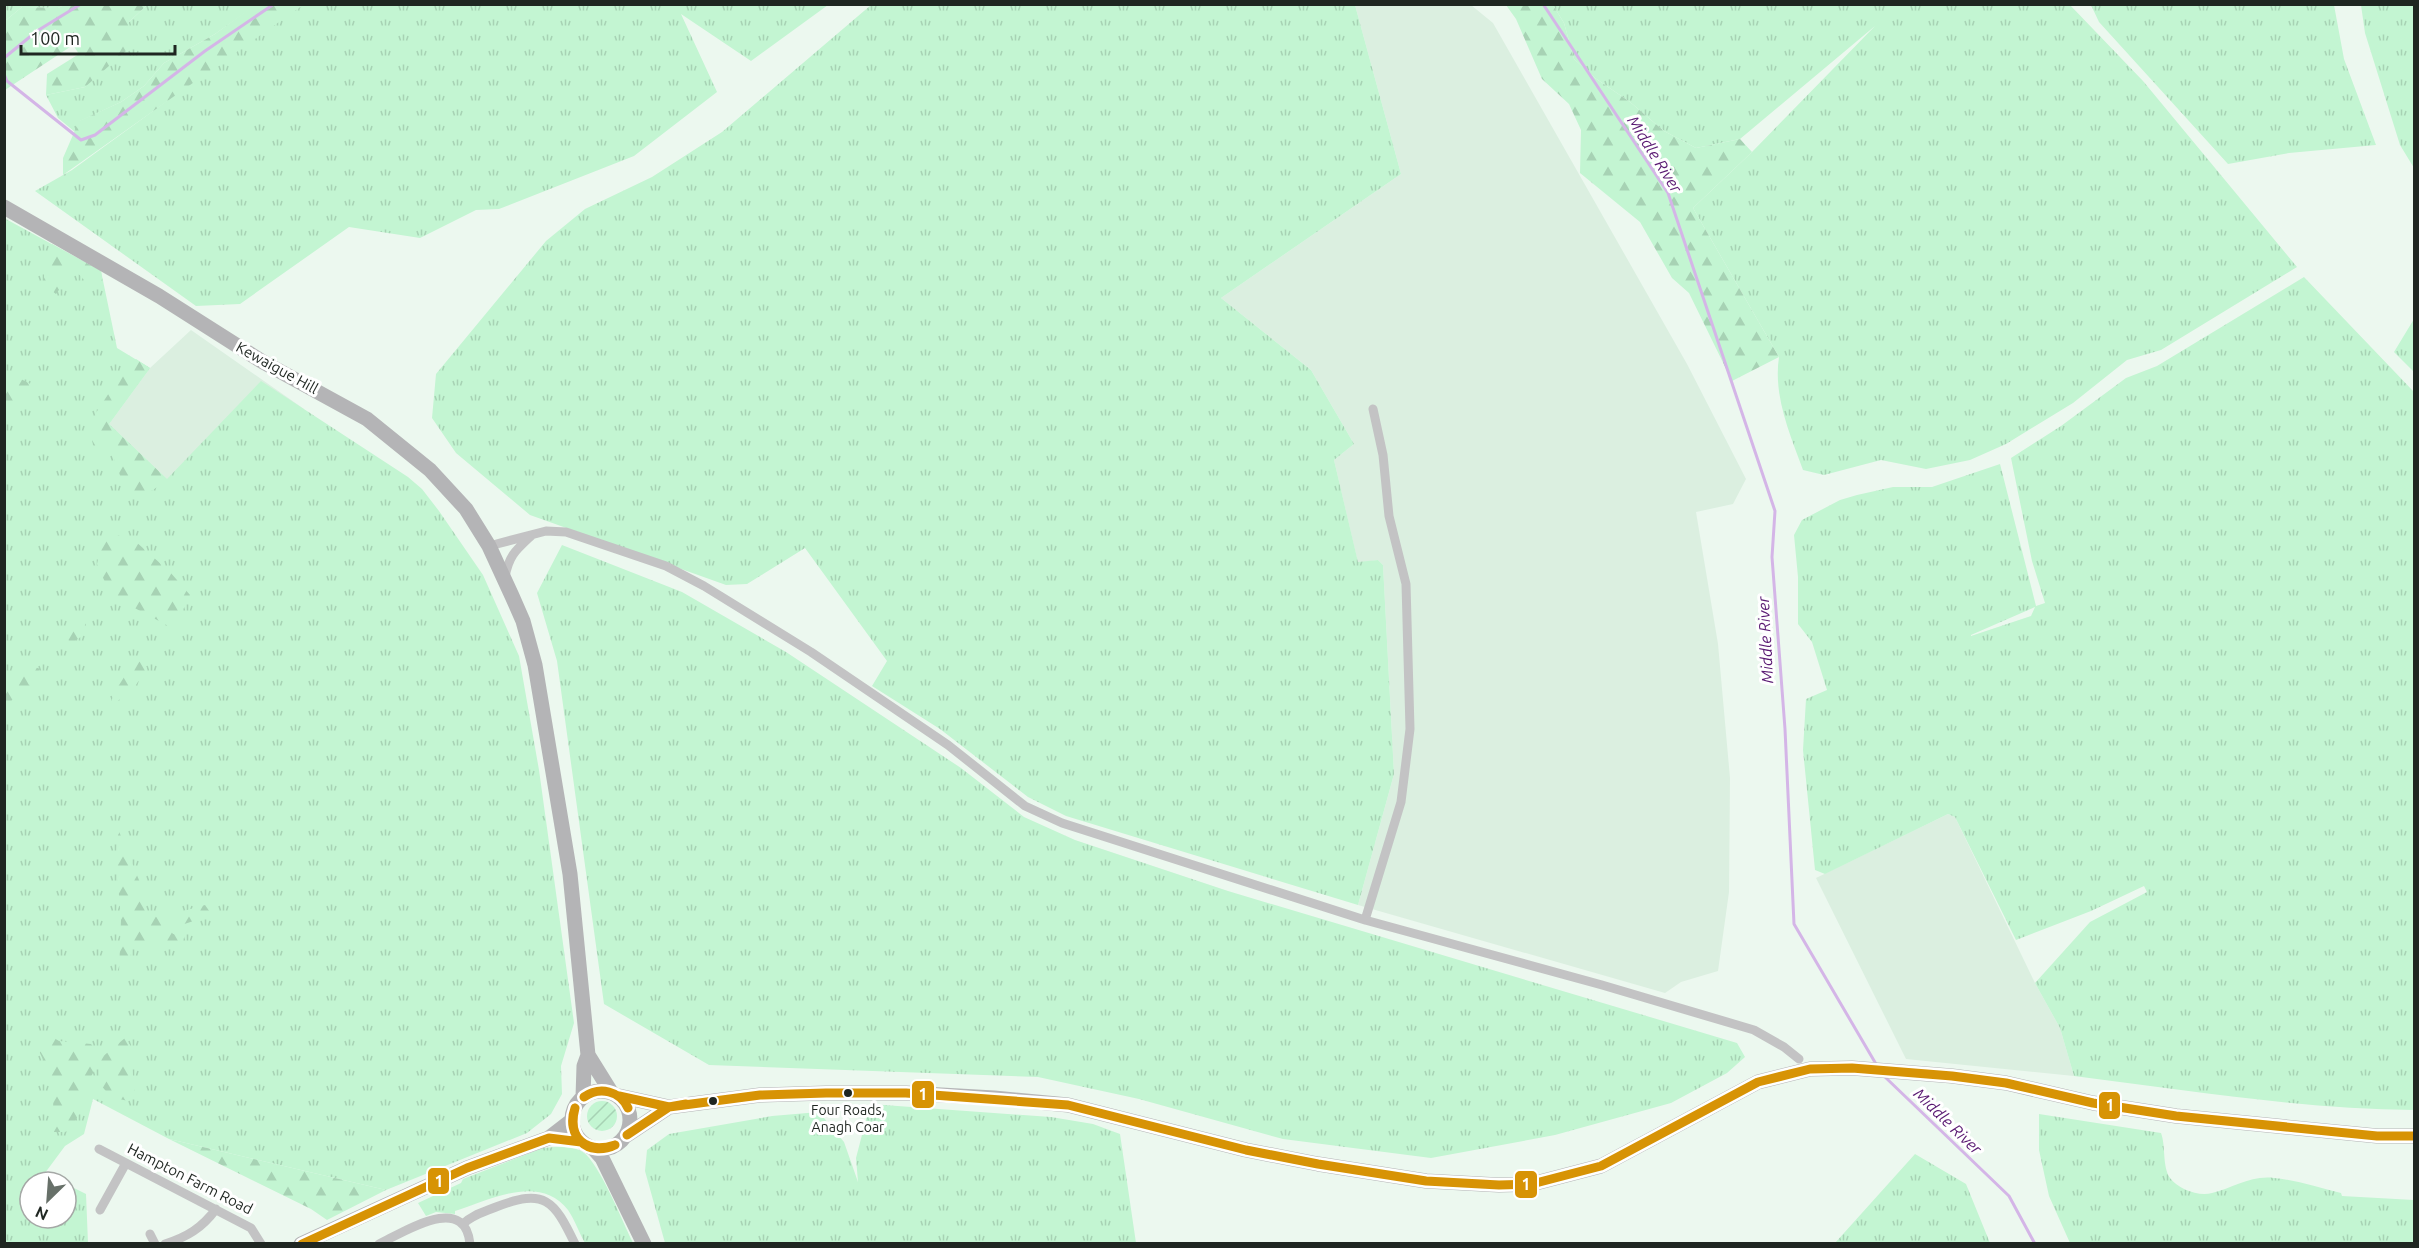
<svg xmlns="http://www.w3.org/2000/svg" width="2419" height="1248" font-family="Ubuntu,sans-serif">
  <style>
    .built { fill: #dbefe0 }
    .grass { fill: url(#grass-tufts); fill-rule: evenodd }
    .forest { fill: url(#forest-firs) }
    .garden { fill: url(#garden-furrows) }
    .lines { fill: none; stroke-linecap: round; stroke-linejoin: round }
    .stream { stroke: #d4b5e7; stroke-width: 3 }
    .minor { stroke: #c3c3c4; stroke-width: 9 }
    .trunk { stroke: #b4b4b6; stroke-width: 15 }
    .bus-1-casing { stroke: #fff; stroke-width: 14 }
    .bus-1 { stroke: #d79305; stroke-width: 9 }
    .bus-dot { fill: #1f2621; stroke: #fff; stroke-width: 2 }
    .labels { text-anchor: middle; stroke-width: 6; stroke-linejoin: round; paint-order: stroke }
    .bus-label { font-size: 14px; fill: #1f2621; stroke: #fff }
    .street-label { font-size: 15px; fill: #1f2621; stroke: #fff }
    .water-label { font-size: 16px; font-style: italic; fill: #591972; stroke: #fff }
    .line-badge { stroke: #fff; stroke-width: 2 }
    .badge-label { font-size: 16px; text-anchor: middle; font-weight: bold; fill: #fff }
  </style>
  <defs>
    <pattern id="grass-tufts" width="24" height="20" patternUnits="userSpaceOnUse" patternTransform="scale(1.5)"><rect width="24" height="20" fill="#c3f5d2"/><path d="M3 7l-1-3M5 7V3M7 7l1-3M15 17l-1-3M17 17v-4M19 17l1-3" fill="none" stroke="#a7d2b4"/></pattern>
    <pattern id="forest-firs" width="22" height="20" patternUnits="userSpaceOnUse" patternTransform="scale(1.5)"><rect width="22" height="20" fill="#c3f5d2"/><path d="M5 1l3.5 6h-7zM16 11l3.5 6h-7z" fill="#a7d2b4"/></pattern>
    <pattern id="garden-furrows" width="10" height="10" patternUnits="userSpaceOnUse" patternTransform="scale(1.5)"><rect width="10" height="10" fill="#c3f5d2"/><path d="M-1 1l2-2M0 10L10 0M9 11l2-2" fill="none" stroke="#a7d2b4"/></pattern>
  </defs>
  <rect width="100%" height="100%" fill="#ecf8ef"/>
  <!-- built -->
  <path class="built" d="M1355,5h116l22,18 194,341 59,115 -13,25 -37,8 22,132 12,134 -1,114 -11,79 -37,11 -16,11 -307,-88 36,-131 -11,-209 -5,-5 -20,3 -24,-103 20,-16 -43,-74 -90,-72 180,-124z
    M191,330l113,79 -136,71 -59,-56 41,-56z
    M1948,814l7,3 80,166 25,45 14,48 -168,-17 -90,-181z"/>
  <!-- grass -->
  <path class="grass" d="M5,5h59l-6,3 -36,-1 -17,14z
    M147,5h109l-41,29 -51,29 -20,23 -23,16 -41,19 -5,11 -17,-14 -12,-23 39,-8 44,-65z
    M303,5h525l-77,56 -70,-47 36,78 -83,64 -135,53 -23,1 -56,28 -71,-11 -109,77 -44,2 -161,-115 37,-21 206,-150z
    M871,5h484l46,169 -180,124 90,72 43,74 -20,16 24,102 20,-2 5,5 11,209 -36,131 -292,-89 -38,-19 -88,-68 -68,-43 15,-25 -82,-113 -58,36 -21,1 -196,-70 -74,-62 -24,-35 4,-44 110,-133 39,-32 67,-32 70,-45z
    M1553,5h517l73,76 154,186 -136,83 -34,10 -54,43 -67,41 -36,16 -44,9 -45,-9 -57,15 -21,-5c-13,-36 -30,-74 -24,-113l-86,-149 59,-56 123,-126 -135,113 -44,9 -32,-17 -34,-29 -35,-24 -21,-19 -10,-36z
    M2091,5h243l10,54 32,86 -87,8 -61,11 -129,-142z
    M2361,5h53v163l-14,-23 -35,-112z
    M4,218l97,53 16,77 33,20 -41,56 58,55 94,-98 147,96 14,12 17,22 44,64 36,81 20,114 35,253 -13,43 1,28 -11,20 -24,19 -141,57 -217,-51 -76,-40 -9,35 -19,12 -20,27 17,9h-32v36h36v-34l20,10 2,49h-83z
    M2304,277l110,115v718c-113,-1 -227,-20 -340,-34l-14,-48 -25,-45 55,-61 57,-30 -3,-6 -53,25 -75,29 -61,-123 -7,-3 -123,60 -10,-4 -12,-120 3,-51 21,-9 -15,-48 -14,-18v-47l-4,-42 8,-15 38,-20 17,-5 36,-8h39l68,-23 36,142 9,-3 -13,-42 -21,-103 50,-32 65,-48 31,-12zM2035,607l-4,9 -60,20v-1z
    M2414,319v53l-20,-20z
    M562,545l120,47 104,60 175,116 63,49 51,23 153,51 509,152 8,14 -18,16 -56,30 -116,32 -124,23 -148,-19 -144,-40 -101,-22 -329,-12 -105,-61 -47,-343 -20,-68z
    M870,1104l181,13 42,7 27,10 16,109h-471l-20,-72 2,-21 22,-16 103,-18 47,-4 25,30 14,40 -2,-24z
    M2039,1114l122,19c5,13 1,33 9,45 8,11 29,19 42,15 21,-5 39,-18 62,-15 22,2 45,10 67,15l1,3 72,4v43h-344l-21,-47 -10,-46z
    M555,1147c9,0 19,0 28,5 17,12 40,71 50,91h-48c-6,-10 -10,-23 -17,-33 -28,-37 -79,-10 -113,1v3l-19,-2 -10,4 -8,-13 43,-20 2,-4 80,-31z
    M1915,1154l51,30 24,59h-155z"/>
  <!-- forest -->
  <path class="forest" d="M256,4l47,1 -240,170v-17l16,-37 42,-19 23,-16 20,-23 51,-29z
    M64,5h83l-18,17 -3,29 -41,36 -39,8 1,-21 32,-20 -6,-9 -68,45v-69l17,-14 36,1z
    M1506,5h47l11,18 10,36 21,19 35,24 34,29 32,17 44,-9 12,13 -59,56 86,149 -47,24 -43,-88 -17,-15 -32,-56 -60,-49 1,-43 -12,-26 -27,-25 -26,-60z
    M52,244l49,27 2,13 -17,-2 -10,-11 -9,-3 -1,12 -10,14 -12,-9v-21l8,-8z
    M136,359l14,9 -41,56 59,56 -23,15 -19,-3 -14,-39 -19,-8 -3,-23 34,-52z
    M4,370l32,17 -15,21 -16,7z
    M111,533l24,8 35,31 20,23 -16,34 -45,-24 -21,-16 -11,-25 4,-17z
    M81,616l5,7v10l-15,11 -9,-13 12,-14z
    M135,660l7,2 5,6 -15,23 -16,11 -8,9 6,-18z
    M28,664l12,5 -11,17 -24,20v5v-33z
    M118,829l23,56 4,24 13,9 47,-13 7,10 -43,14 4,5 12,1 -5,14 -36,-8 -12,5 -4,30 -9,-3 2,-53 -5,-61z
    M44,1032l15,9 32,3 3,4v23l-9,17 -4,22 -10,19 -6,3h-11l-4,-6c6,-21 3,-40 -4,-60 -4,-11 -12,-20 -10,-31z
    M125,1038l5,7 5,51 -7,5 -17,-4 -12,-14 2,-25z
    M169,1139l217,51 -59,30 -16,-11z"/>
  <!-- garden -->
  <path class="garden" d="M587 1116a15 15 0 1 1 30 0a15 15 0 1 1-30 0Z"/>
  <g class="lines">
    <!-- stream -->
    <path class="stream" d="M1543,4l125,189 107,318 -3,46 13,172 9,195 82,140
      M4,58l33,-27 44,-27
      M4,74l3,7 74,59 14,-5 110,-84 69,-47
      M1885,1077l124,119 26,48"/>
    <!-- minor -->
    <path class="minor" d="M489,546l57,-15 20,1 100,34 38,20 107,66 137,93 77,61 37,17 303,97 237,65 152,45 30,17 15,12
      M505,577c4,-22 11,-27 27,-42
      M1365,920l36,-118 9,-73 -4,-145 -17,-68 -6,-61 -10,-46
      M99,1149l152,79 10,16
      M100,1210l26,-47
      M463,1224c9,-9 21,-12 33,-17 49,-19 58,-7 79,37
      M150,1234l5,10
      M165,1244c22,-7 37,-16 51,-35
      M379,1244c25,-12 86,-52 91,0"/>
    <!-- trunk -->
    <path class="trunk" d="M4,207l155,89 104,66 104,57 63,51 36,39 23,37 23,50 11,25 12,44 35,209 18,181 -4,11 -1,31
      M588,1055l23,37
      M572 1120a29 29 0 1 1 58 0a29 29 0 1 1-58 0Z
      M619,1096l50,11 91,-12 66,-2h80l88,5 74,7 178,45 72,14 108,17 73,4 33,-1 69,-18 157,-84 52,-13 42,-1 100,8 54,7 87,20 83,13 201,20h37
      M627,1135l42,-28
      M594,1149l8,9 42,86
      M301,1244l166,-76 82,-30 22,-17"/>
    <!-- bus-1 casing -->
    <g class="bus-1-casing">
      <path id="bus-1" d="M619,1096l50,11 91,-12 66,-2h80l162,12 178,45 72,14 108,17 73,4 33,-1 69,-18 157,-84 52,-13 42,-1 100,8 54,7 87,20 83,13 201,20h37
        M584,1097c16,-11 36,-6 44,11
        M575,1108c-8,31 11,46 40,37
        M575,1108c-10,28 13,50 40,37
        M627,1135l42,-28 17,-3
        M302,1244l165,-76 82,-30 32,4"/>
    </g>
    <!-- bus-1 -->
    <use href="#bus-1" class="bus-1"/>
  </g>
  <!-- markers -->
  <g class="bus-dot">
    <circle cx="848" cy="1093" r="5"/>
    <circle cx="713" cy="1101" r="5"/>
  </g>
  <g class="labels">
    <!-- bus labels -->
    <g class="bus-label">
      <text x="848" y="1115">Four Roads,<tspan x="848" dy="17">Anagh Coar</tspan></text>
    </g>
    <!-- street labels -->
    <g class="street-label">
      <text transform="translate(277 368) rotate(29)" y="5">Kewaigue Hill</text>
      <text transform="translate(190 1179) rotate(27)" y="5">Hampton Farm Road</text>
    </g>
    <!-- water labels -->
    <g class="water-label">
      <text transform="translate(1655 154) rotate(58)" y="6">Middle River</text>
      <text transform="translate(1765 640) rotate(-93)" y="6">Middle River</text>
      <text transform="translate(1948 1121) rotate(44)" y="6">Middle River</text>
    </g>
  </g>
  <g class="line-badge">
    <rect x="911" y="1080" width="24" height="29" rx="6" fill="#d79305"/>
    <rect x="2098" y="1091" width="23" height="29" rx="6" fill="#d79305"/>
    <rect x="427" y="1167" width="23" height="28" rx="6" fill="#d79305"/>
    <rect x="1514" y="1170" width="24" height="29" rx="6" fill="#d79305"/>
  </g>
  <g class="badge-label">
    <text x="923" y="1100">1</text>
    <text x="2110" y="1111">1</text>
    <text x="439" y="1187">1</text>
    <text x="1526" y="1190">1</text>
  </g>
  <!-- border -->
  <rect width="2419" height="1248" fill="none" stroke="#1f2621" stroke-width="12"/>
  <!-- north arrow -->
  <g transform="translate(48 1200) rotate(205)"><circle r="28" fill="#ffffff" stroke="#a5a8a6" stroke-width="1.5"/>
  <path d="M0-4.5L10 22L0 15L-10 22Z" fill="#677069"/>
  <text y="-9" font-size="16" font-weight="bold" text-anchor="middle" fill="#1f2621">N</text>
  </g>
  <!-- scale -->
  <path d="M21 45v9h154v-9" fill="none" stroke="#1f2621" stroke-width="3"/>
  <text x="30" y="45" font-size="18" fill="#1f2621" stroke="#ffffff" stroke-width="4.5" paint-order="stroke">100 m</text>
</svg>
